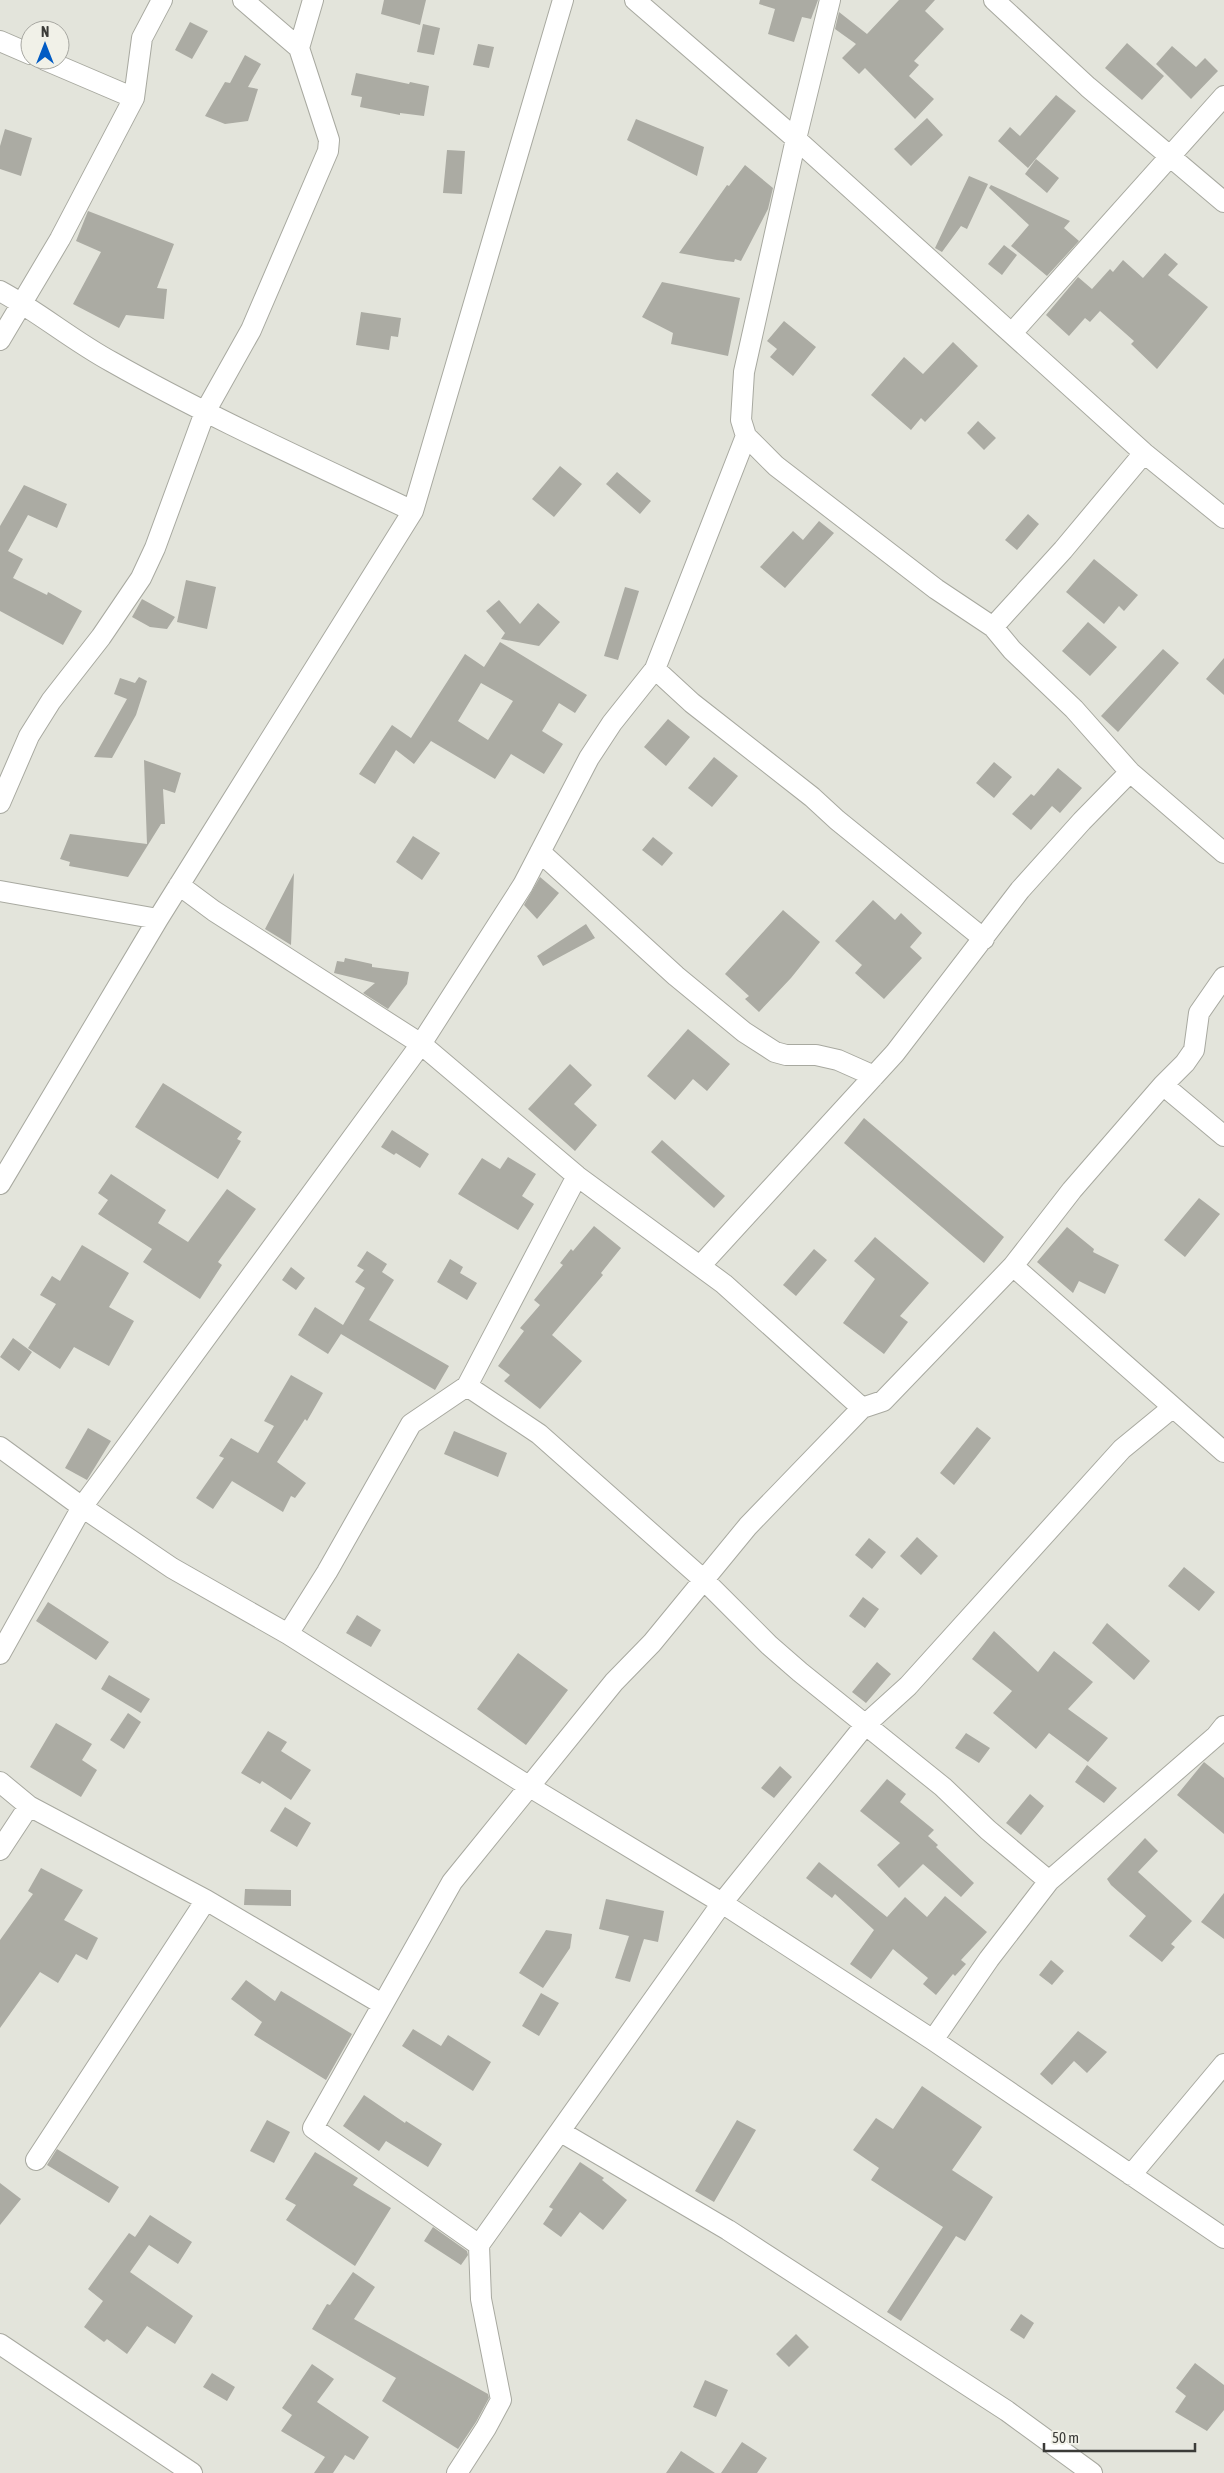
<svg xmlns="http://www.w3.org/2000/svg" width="1224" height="2473" font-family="'Asap Condensed',sans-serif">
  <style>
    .building { fill: #ababa3; fill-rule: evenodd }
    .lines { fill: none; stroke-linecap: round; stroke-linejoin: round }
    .minor-casing { stroke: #a8a9a0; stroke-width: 22 }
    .minor { stroke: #fff; stroke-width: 20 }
  </style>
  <rect width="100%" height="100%" fill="#e3e4db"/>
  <!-- building -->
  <path class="building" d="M384,0h42l-6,25 -39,-11z
    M760,0h58l-7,19 -9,-2 -8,25 -26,-8 7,-25 -16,-5z
    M899,0h36l-10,11 19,18 -30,32 5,4 -10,11 25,23 -19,20 -50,-51 -6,6 -17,-16 14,-14 -21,-15 4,-17 28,22z
    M190,22l18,9 -16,28 -17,-9z
    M423,24l17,4 -6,27 -17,-3z
    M1127,43l37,33 -22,24 -37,-32z
    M478,44l16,3 -5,21 -16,-3z
    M1172,46l24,21 9,-9 13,13 -27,28 -35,-35z
    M245,55l16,9 -13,23 10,2 -10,32 -23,3 -20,-8 20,-34 5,1z
    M356,73l53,11 1,-2 19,4 -5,30 -24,-3v2l-40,-8 2,-10 -11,-2z
    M1056,95l20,16 -48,57 -30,-27 12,-14 10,9z
    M927,118l16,17 -32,31 -17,-17z
    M636,119l68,28 -7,29 -70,-36z
    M5,129l27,9 -11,38 -21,-7v-23z
    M447,150l18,1 -3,43 -19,-1z
    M1036,159l23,19 -12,15 -22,-19z
    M745,165l28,23 -5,21 -27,52 -6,-2 -1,3 -17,-2 -38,-7 48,-68 2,1z
    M969,176l19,8 -21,45 -6,-3 -19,26 -7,-4z
    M991,185l79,36 -6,7 15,13 -32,35 -36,-30 18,-21 -40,-37z
    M88,211l86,33 -17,44 10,1 -3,30 -38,-4 -7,13 -46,-24 28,-52 -25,-11z
    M1004,245l13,10 -15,20 -14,-11z
    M1165,253l13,11 -10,11 40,32 -51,62 -26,-25 3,-3 -34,-30 -10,11 -5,-4 -16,18 -23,-21 32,-38 14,12 18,-20 3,3 10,-12 20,18z
    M662,282l78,16 -12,58 -57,-12 2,-11 -31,-16z
    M361,312l40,6 -3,19 -7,-1 -2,14 -33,-5z
    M784,321l32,26 -23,29 -23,-19 7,-8 -10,-8z
    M953,342l25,24 -53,56 -4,-4 -10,12 -40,-35 33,-38 19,17z
    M978,421l18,17 -12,12 -17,-17z
    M560,466l22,18 -28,33 -22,-18z
    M617,472l34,29 -11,13 -34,-30z
    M24,485l43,19 -10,24 -29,-13 -20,36 15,8 -10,19 34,17 1,-3 34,19 -19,34 -63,-34v-85z
    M1028,514l11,10 -22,26 -12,-10z
    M819,521l15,12 -49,55 -25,-21 33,-36 10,9z
    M1094,559l44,36 -14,16 -5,-5 -15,18 -38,-32z
    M186,580l30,7 -9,42 -30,-7z
    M625,587l14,4 -21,69 -14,-4z
    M142,599l33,18 -8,12 -17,-2 -18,-10z
    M499,600l21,24 18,-21 22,19 -21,24 -38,-7 4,-6 -19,-22z
    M1088,622l29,25 -27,29 -28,-25z
    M500,642l87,53 -12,18 -16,-10 -17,28 21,13 -19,30 -33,-20 -16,25 -64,-38 -17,23 -18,-14 -21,34 -16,-10 33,-49 19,13 54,-84 19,13zM481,683l32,18 -25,39 -30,-19z
    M1163,649l16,14 -61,69 -17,-16z
    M1224,658v37l-18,-16z
    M139,677l8,4 -11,34 -24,43 -18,-1 33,-58 -13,-5 6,-16 15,5z
    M668,719l22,18 -24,29 -22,-19z
    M714,757l24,19 -26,31 -24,-19z
    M144,760l37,13 -6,20 -12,-4 2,35h-4l-33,53 -59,-11 1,-4 -10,-3 10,-25 77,10z
    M994,762l18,15 -18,21 -18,-15z
    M1058,768l24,20 -22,25 -8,-7 -21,24 -19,-16 19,-20 3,2z
    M413,836l27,17 -18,27 -26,-18z
    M653,837l20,16 -11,13 -20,-16z
    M294,873l-3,72 -26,-16z
    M540,877l19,16 -22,26 -13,-14z
    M873,900l22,20 6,-7 21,20 -12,14 12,11 -38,41 -29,-26 7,-8 -27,-24z
    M783,910l37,32 -29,36 -32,34 -14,-13 4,-3 -24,-22z
    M586,924l9,14 -52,28 -6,-10z
    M345,958l27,6v3l37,5 -2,12 -19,25 -25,-16 12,-10 -41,-10 3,-12 7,1z
    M688,1029l42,35 -23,27 -14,-12 -18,21 -28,-24z
    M570,1064l22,21 -18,19 23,21 -22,26 -47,-42z
    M163,1083l79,49 -5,7 4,2 -23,38 -83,-52z
    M864,1118l140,119 -20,26 -140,-120z
    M392,1130l37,24 -9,14 -24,-15 -2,2 -13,-8z
    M662,1140l63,56 -11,12 -63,-56z
    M508,1157l28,17 -14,22 12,8 -16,26 -60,-36 24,-36 18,11z
    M111,1174l55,36 -8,13 30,19 39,-53 29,20 -38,53 4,3 -22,34 -57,-37 9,-13 -54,-35 10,-14 -10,-7z
    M1199,1198l21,16 -35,43 -21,-17z
    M594,1226l27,22 -20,25 2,2 -51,60 30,26 -42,48 -36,-28 6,-6 -12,-9 26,-35 -4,-3 20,-23 -6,-5 29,-35 -3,-2 11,-14 2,2z
    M1067,1227l27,22 -1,3 26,13 -14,29 -26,-13 -6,12 -36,-31z
    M875,1237l54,46 -29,33 8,6 -24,32 -41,-31 32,-44 -21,-18z
    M82,1245l47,28 -20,34 25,14 -25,45 -35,-19 -14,22 -32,-21 28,-44 -16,-9 12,-19 8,5z
    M814,1249l13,11 -31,36 -13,-11z
    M367,1251l20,13 -5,8 12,8 -25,40 80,46 -14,24 -94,-56 -13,20 -30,-19 17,-28 28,18 22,-37 -10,-6 9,-12 -7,-4z
    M450,1259l13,8 -3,6 17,10 -10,17 -30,-18z
    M291,1267l14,11 -9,12 -14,-10z
    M13,1338l19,14 -13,19 -19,-14z
    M291,1375l32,18 -16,28 -2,-2 -28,43 29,21 -11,15 -4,-2 -8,16 -51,-31 -19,28 -17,-11 28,-40 -5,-2 12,-18 27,15 16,-27 -10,-5z
    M977,1427l14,11 -37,47 -14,-12z
    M88,1428l23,13 -24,39 -22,-12z
    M454,1431l53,22 -9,24 -54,-23z
    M917,1537l21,19 -17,19 -21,-19z
    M869,1538l17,14 -14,17 -17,-14z
    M1184,1567l31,25 -16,19 -31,-25z
    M863,1597l16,12 -14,19 -16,-12z
    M48,1602l61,40 -13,18 -60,-39z
    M357,1615l24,15 -10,17 -25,-14z
    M1107,1623l43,38 -16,19 -42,-37z
    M994,1631l44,41 16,-21 39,31 -25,27 40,29 -20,24 -39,-29 -13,16 -43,-36 19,-22 -40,-32z
    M518,1653l50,37 -42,55 -49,-36z
    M877,1662l14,12 -25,29 -14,-11z
    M109,1675l41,24 -9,14 -40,-24z
    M128,1713l13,9 -17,27 -14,-9z
    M56,1723l36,21 -10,16 15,10 -16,27 -51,-30z
    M268,1731l19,11 -6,9 30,19 -20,30 -29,-19 -2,3 -19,-11z
    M966,1733l24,15 -11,15 -24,-15z
    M1204,1762l20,16v56l-47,-39z
    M1087,1765l30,23 -13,15 -29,-21z
    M780,1766l12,11 -18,21 -13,-10z
    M887,1779l19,15 -6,8 34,28 -6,6 10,9 -2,2 38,36 -13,14 -38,-33 -24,24 -22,-23 23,-22 -40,-32z
    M1030,1794l14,12 -23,29 -15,-12z
    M285,1807l26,16 -14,24 -27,-16z
    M1145,1838l13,13 -20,21 54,49 -21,23 4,3 -13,15 -33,-26 17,-20 -35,-31 -4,-6z
    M819,1862l68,55 18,-20 22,20 18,-21 42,36 -26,28 5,4 -11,12 -2,-2 -17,21 -13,-11 5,-6 -35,-29 -22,30 -21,-15 24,-34 -39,-36 -3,4 -26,-20z
    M41,1868l42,22 -19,30 34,18 -11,22 -11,-6 -18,29 -18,-11 -40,56v-88l33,-46 -5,-3z
    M245,1889l46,1v16l-47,-1z
    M1224,1893v46l-23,-17z
    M606,1899l58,12 -6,31 -14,-3 -14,43 -15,-4 14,-42 -30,-7z
    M546,1930l26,4 -2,14 -27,40 -24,-15z
    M1051,1960l13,11 -12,14 -13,-10z
    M246,1980l29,21 6,-10 71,43 -26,46 -72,-45 8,-13 -31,-23z
    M541,1993l18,10 -20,33 -17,-10z
    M413,2029l28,17 7,-11 43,27 -18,29 -71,-45z
    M1078,2031l29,21 -20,21 -13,-12 -22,24 -12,-11z
    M922,2086l60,41 -30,43 41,27 -28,44 -9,-5 -55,85 -14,-9 56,-85 -72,-47 8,-12 -26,-18 23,-32 17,11z
    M364,2095l41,28 1,-2 36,23 -14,23 -42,-26 -7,10 -36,-25z
    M267,2120l23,12 -16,31 -24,-12z
    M737,2120l19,10 -42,72 -19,-11z
    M57,2149l62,38 -10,16 -62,-38z
    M315,2152l43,26 -5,7 38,23 -36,58 -69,-46 10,-15 -11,-6z
    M580,2162l24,16 -2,2 25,20 -24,30 -23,-18 -19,25 -18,-13 10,-15 -4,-2z
    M0,2183l21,16 -21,26z
    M150,2215l42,27 -14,22 -29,-19 -19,27 63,44 -18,28 -28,-18 -20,28 -20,-15 -3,3 -20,-15 19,-26 -15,-12 41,-56 6,4z
    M433,2227l34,24 1,4 -7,10 -37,-24z
    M353,2272l22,15 -21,32 134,75 1,4 -13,24 -18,27 -76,-48 14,-23 -84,-49 15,-25 3,1z
    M1021,2314l13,9 -10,16 -14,-9z
    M796,2334l13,13 -20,20 -13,-13z
    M1195,2363l29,22v25l-17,21 -32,-19 11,-16 -10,-8z
    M312,2364l22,15 -17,23 52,35 -15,23 -9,-5 -12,18h-19l11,-16 -44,-26 11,-16 -10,-7z
    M212,2373l23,14 -8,14 -24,-14z
    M705,2380l23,10 -12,27 -23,-10z
    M742,2442l25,16 -10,15h-36z
    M681,2451l34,22h-49z"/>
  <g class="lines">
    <!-- minor casing -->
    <g class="minor-casing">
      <path id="minor" d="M635,0l161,139 348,314 80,65
        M830,0l-34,139 -52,233 -3,48 5,16 30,30 160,123 57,38
        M994,0l94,87 136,115
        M0,41l30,13
        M299,48l14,-48
        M45,60l89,38
        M0,291c39,21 73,50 112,71 97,55 200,101 301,149
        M1012,333l212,-237
        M0,340l60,-101 74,-141 8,-60 20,-38
        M1144,453l-81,97 -70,77 19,23 62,59 56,63 94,81
        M655,669l37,34 120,94 25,23 147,119
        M0,803l29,-67 22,-35 50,-64 40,-59 14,-30 50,-136 46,-82 77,-179 1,-11 -30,-92 -56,-48
        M540,852l136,124 68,56 31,20 11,3h30l22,5 36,16
        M179,885l35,26 207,133 156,132 147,108 138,124
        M0,891l158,28
        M1163,1085l22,-22 9,-13 5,-37 25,-36
        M0,1184l158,-265 255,-408 150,-511
        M701,1265l194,-212 125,-163 62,-69 48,-49
        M1013,1266l211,186
        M467,1386l72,48 166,147 64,64 31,27 143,115 45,43 61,51
        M0,1447l82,60 90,61 116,66 242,153 192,116 211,137 291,198
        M288,1634l39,-62 84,-148 56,-38 110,-210
        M0,1654l82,-147 339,-463 102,-159 66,-127 23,-35 43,-54 91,-233
        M0,1782l29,24 177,94 176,104
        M0,1850l29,-44
        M933,2040l56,-81 60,-78 167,-145 8,-10
        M561,2132l167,98 279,181 85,62
        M36,2160l170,-260
        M1131,2175l93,-111
        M479,2245l-166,-117 139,-246 162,-200 38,-39 96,-117 114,-118 21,-7 130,-135 59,-76 91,-105 61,51
        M0,2344l192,129
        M457,2473l29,-45 15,-28 -20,-101 -2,-54 243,-342 144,-179 42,-38 214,-237 50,-41"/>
    </g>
    <!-- minor -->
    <use href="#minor" class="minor"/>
  </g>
  <!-- north arrow -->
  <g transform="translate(45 45)"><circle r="24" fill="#f1f1e8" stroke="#a8a8a2"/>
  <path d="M0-4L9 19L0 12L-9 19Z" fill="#015bc4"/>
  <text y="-8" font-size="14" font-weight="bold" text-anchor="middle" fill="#3b3b38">N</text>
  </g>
  <!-- scale -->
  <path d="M1044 2443v8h151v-8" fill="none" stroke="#3b3b38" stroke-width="2.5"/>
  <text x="1052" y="2443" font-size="15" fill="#3b3b38" stroke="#f1f1e8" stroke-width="4" paint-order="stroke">50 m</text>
</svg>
